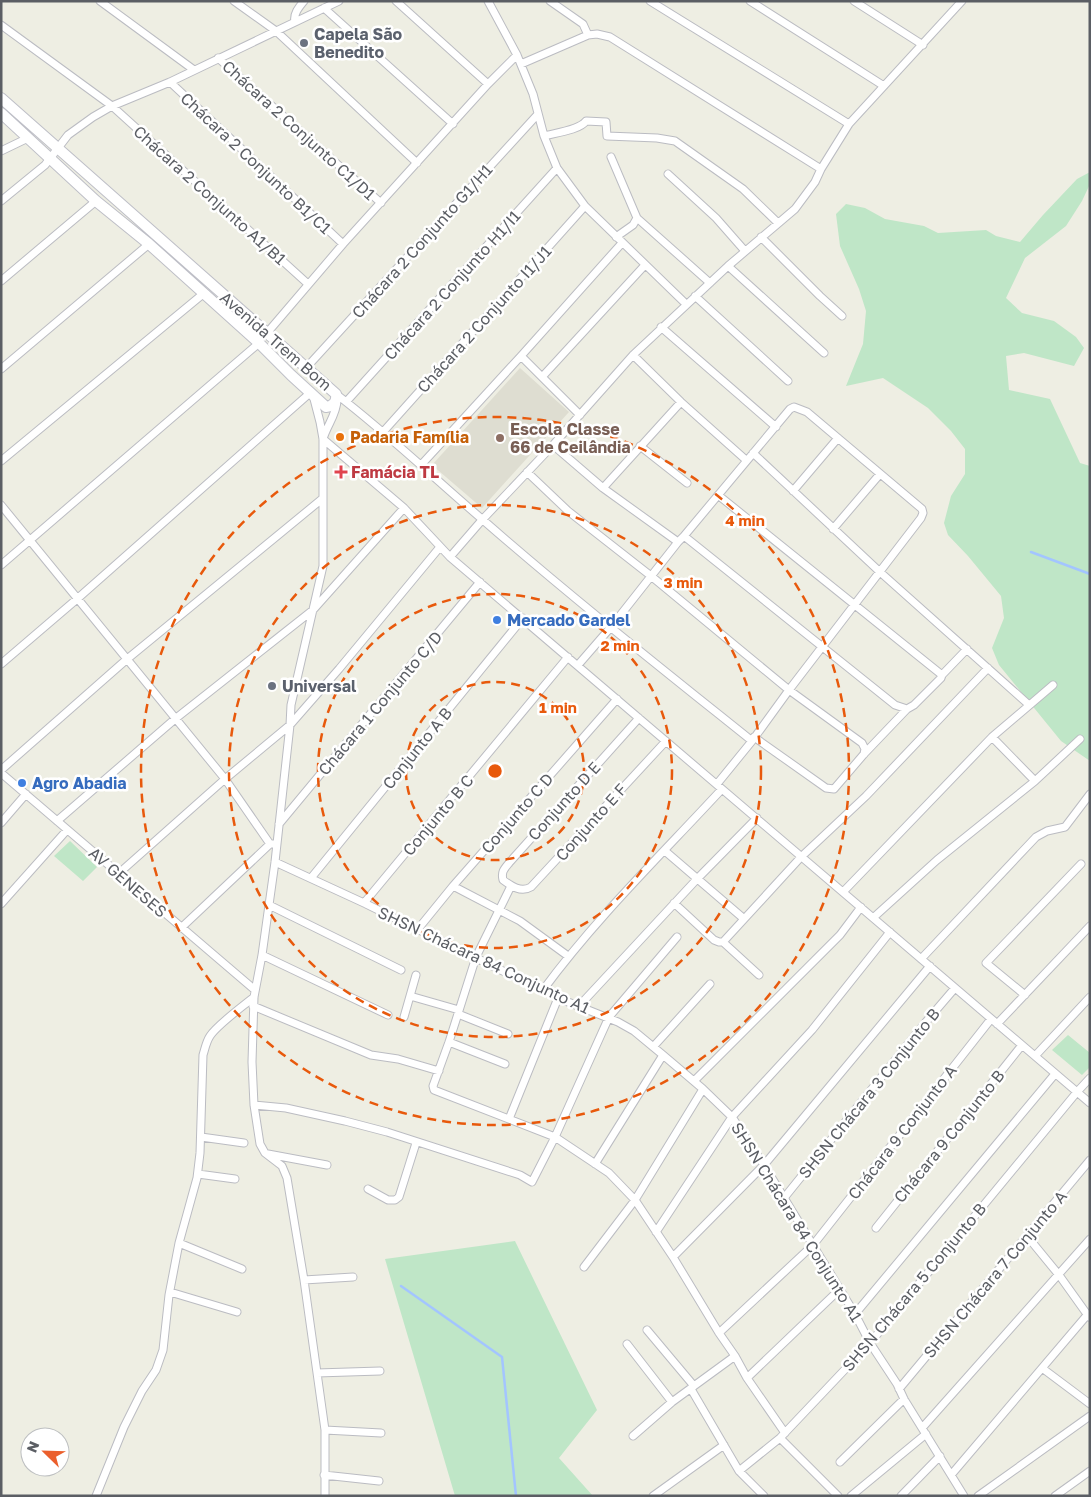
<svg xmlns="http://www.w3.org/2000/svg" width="1091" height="1497" font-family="'Golos Text',sans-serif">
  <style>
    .education { fill: #deddd1 }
    .green { fill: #bfe6c7 }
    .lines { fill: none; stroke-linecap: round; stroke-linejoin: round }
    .stream { stroke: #a3c5ff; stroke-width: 2.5 }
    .street-casing { stroke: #bbbcc2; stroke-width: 9 }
    .secondary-casing { stroke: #bebfc7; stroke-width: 12 }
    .street { stroke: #fff; stroke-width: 7 }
    .secondary { stroke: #fff; stroke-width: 10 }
    .ring { fill: none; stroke: #e8590c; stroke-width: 2.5; stroke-dasharray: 9 6 }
    .worship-dot { fill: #6b7280; stroke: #fff; stroke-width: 2 }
    .food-dot { fill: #e8710a; stroke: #fff; stroke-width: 2 }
    .education-dot { fill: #8d6e63; stroke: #fff; stroke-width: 2 }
    .health-dot { fill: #e0444e; stroke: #fff; stroke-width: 2 }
    .shop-dot { fill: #3f7fe0; stroke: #fff; stroke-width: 2 }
    .labels { text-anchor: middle; stroke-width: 5; stroke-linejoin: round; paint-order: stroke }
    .worship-label { font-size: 16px; font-weight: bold; fill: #5b616d; stroke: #fff; text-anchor: start }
    .street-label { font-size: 16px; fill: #5b5e64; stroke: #fff }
    .education-label { font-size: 16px; font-weight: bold; fill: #785e54; stroke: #fff; text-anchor: start }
    .food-label { font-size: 16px; font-weight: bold; fill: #c56008; stroke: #fff; text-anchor: start }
    .health-label { font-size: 16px; font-weight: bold; fill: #be3a42; stroke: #fff; text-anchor: start }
    .shop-label { font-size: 16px; font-weight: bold; fill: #366cbe; stroke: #fff; text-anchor: start }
    .centre { fill: #e8590c; stroke: #fff; stroke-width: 2.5 }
    .ring-label { font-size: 15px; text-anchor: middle; font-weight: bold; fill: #e8590c; stroke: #fff; stroke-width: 5; stroke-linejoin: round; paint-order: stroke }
  </style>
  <rect width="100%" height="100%" fill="#eeeee3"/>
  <!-- education -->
  <path class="education" d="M520,368l49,44 -87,96 -50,-43z"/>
  <!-- green -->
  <path class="green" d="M1090,172v12l-8,17 -16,25 -41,32 -19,40 16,15 32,8 22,16 8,11 -10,18 -50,-13 -18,3 3,34 41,9 30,64 10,3v295l-29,-20 -62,-76 -7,-17 12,-30 -3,-22 -33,-40 -20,-21 -4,-12 7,-27 14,-22v-25l-14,-18 -23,-23 -45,-30 -37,8 17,-42 3,-33 -7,-22 -19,-43 -4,-32 10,-10 19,4 20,11 39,7 14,7 48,-3 10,6 24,6 23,-27 34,-36z
    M70,841l27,26 -14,14 -29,-25z
    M1068,1035l22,18v14l-8,8 -30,-25z
    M515,1241l82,169 -38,48 34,38h-138l-70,-237z"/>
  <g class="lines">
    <!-- stream -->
    <path class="stream" d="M1031,552l59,22
      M401,1286l101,71 14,139"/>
    <!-- street casing -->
    <g class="street-casing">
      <path id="street" d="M100,1l94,69
        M234,1l42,30 141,132
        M396,1l92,83
        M488,1l29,54 16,39 11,42 13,32 28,38 101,98
        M550,1l33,23 5,11
        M650,1l199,123
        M750,1l134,85
        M854,1l69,44
        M324,8l129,116
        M295,22c-2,-8 4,-15 9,-21
        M1,25l111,81 196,178
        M218,58l163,145
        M170,82l173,162
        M544,136c11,-3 36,-6 42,-15l20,1 1,14 50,2 18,3 68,48 35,34
        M1,151l27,-13
        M611,157l26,61 -4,7 -17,12
        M821,169l28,-45 113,-123
        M668,174l48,44 29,33
        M1,201l44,-36 23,-30 25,-18 19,-11 58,-24 169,-81
        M637,218l73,65
        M761,237l59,59 22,20
        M728,266l96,87
        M1,281l95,-80
        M695,296l93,85
        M661,327l115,100
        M267,333l76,-89 145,-160 29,-29
        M633,355l48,47 65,58
        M521,356l59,59
        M306,368l232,-254
        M1,369l148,-125
        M542,377l103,-112
        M336,394c51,39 98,84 147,126 87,76 178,148 269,221
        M313,395l7,27 3,17v127l-32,139 -1,20 -15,137 -13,93 -8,42 -2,65 2,43 6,39 5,9 17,13 5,12 17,102 21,150v66
        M346,402l211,-234
        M383,432l202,-226
        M324,436c4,-12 13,-23 13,-36
        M323,439l81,69 46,49 640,546
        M553,445l50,43 75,54
        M640,446l47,37
        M753,453l127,119 148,132
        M1,461l202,-167
        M421,465l100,-109 101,-113
        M527,472l41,39 83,65 138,114 73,53 3,6 -1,5
        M603,488l78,-86
        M793,491l45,-53
        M718,495l224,180
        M1,505l224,274 45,65
        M833,529l47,-55
        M684,536l211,169 12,4
        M450,557l32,-37 71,-75 80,-90 95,-89 67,-57 20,-27 6,-13 -211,-132 -13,-3 -9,1 -67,29
        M1,565l258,-222
        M1,664l76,-65 233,-206
        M578,665l33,-38 67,-85 6,-6 106,-127 4,-2 13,5 115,97 1,4 -2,5 -132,172 -37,51 -35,43
        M639,718l-130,145c-5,6 -8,9 -6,17 8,6 18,13 28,7l135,-146
        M754,737l72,51 8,1 30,-35 43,-45 7,-4 27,-27 1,-3 25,-26
        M992,737l43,44
        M1,770l125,-110 196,-161
        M1,773l254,217
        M57,821l118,-102 138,-109 91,-102
        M1,823l25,-29
        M279,824l201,-242
        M665,851l78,67
        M275,862l89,41 194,95 60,24 16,9 29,24 40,34 29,28 32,48 91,149 15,29 27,41 7,15 60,97
        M118,874l107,-95 65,-54 49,-56 101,-122
        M311,878l212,-260
        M453,886l67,35 48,35
        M511,886l-35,71 -27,85 -16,44 1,4 121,47 54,36 26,27 38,57 46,76 16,23 12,22 38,55
        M843,892l149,-155 61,-52
        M364,903l204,-246
        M674,903l40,37 5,2h4l78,-85 65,-61 122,-128
        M1,904l66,-74
        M269,905l132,65
        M873,918l64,-58 98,-79 45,-42
        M181,928l89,-84h5
        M418,929l35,-43 164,-187
        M723,942l36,33
        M262,955l126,60
        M921,959l115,-122 11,-6 18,-4 25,-33
        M543,990c53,-72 118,-135 179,-201
        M1025,995l-39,-32 95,-99
        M410,996l49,14
        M253,1006l118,49 27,4 41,12
        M579,1006l118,-127 60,-61
        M458,1014l50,20
        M404,1017l12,-42
        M997,1024l93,-98
        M449,1042l56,22
        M653,1047l57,-63
        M1035,1056l55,-59
        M694,1081l146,-146 21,-28
        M254,1105l32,3 59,13 42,11 133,43 12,7 23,-45 54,-120 68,-80
        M509,1119l49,-121
        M201,1137l43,6
        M268,1154l59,11
        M595,1164l68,-109
        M198,1174l37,5
        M368,1189l20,11h7l4,-3 17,-54
        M784,1198l141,-175 30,-35
        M876,1228l146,-183
        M656,1232l76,-115 80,-87 78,-98
        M1027,1236l32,39 30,42
        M179,1243l63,26
        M673,1257l91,-92 166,-199
        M584,1267l51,-67 68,-111
        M304,1280l49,-3
        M170,1292l67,20
        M855,1314l200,-240
        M647,1330l47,56
        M719,1333l94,-88 178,-226
        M627,1344l45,58
        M1042,1368l48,36
        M317,1373l63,-2
        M747,1378l93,-89
        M691,1389l48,82 25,25
        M899,1389l191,-229
        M922,1428l168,-189
        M325,1430l56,3
        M633,1436l39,-34 63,-46
        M780,1438l58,58
        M840,1462l64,-63
        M739,1471l41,-33 90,-95 207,-251 13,-14
        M324,1475l55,6
        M951,1475l137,-161
        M96,1496l28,-69 18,-36 14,-21 7,-20 6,-55 10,-52 18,-65 3,-25 3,-98c2,-6 3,-13 7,-19 7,-11 32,-29 44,-39
        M653,1496l71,-51
        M851,1496l75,-62
        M901,1496l39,-40
        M978,1496l112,-80
        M1055,1496l35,-25"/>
    </g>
    <!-- secondary casing -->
    <g class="secondary-casing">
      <path id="secondary" d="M1,98l335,296c1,7 -2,12 -10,13l-35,-32 -32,-32 -110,-99 -53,-43 -95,-88"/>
    </g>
    <!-- street -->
    <use href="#street" class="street"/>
    <!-- secondary -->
    <use href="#secondary" class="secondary"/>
  </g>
  <!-- distance rings -->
  <g class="ring">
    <circle cx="495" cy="771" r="89"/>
    <circle cx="495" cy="771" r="177"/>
    <circle cx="495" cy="771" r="266"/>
    <circle cx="495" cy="771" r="354"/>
  </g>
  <!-- markers -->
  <g class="worship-dot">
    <circle cx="304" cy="43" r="5"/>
    <circle cx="272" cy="686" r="5"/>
  </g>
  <circle class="food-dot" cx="340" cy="437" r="5"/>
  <circle class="education-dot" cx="500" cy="438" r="5"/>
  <path class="health-dot" d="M338.5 464.5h5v5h5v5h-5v5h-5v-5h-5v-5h5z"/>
  <g class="shop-dot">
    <circle cx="497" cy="620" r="5"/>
    <circle cx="22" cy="783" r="5"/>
  </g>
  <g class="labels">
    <!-- worship labels -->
    <g class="worship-label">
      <text x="314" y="40">Capela São<tspan x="314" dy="18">Benedito</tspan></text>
      <text x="282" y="692">Universal</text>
    </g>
    <!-- street labels -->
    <g class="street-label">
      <text transform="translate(299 130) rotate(42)" y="6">Chácara 2 Conjunto C1/D1</text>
      <text transform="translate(256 163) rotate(43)" y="6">Chácara 2 Conjunto B1/C1</text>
      <text transform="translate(210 195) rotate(42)" y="6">Chácara 2 Conjunto A1/B1</text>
      <text transform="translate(422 241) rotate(-48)" y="6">Chácara 2 Conjunto G1/H1</text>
      <text transform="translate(452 285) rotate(-48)" y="6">Chácara 2 Conjunto H1/I1</text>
      <text transform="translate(484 319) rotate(-48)" y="6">Chácara 2 Conjunto I1/J1</text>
      <text transform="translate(276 341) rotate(41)" y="6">Avenida Trem Bom</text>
      <text transform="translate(380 703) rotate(-50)" y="6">Chácara 1 Conjunto C/D</text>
      <text transform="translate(417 748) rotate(-51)" y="6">Conjunto A B</text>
      <text transform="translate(564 801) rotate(-48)" y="6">Conjunto D E</text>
      <text transform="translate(517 813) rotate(-49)" y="6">Conjunto C D</text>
      <text transform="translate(438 815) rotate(-50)" y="6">Conjunto B C</text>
      <text transform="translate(591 822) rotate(-48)" y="6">Conjunto E F</text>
      <text transform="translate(128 882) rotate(41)" y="6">AV GENESES</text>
      <text transform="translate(484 960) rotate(25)" y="6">SHSN Chácara 84 Conjunto A1</text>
      <text transform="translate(869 1093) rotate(-51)" y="6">SHSN Chácara 3 Conjunto B</text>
      <text transform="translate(902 1132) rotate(-52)" y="6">Chácara 9 Conjunto A</text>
      <text transform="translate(949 1136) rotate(-51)" y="6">Chácara 9 Conjunto B</text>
      <text transform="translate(797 1222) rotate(58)" y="6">SHSN Chácara 84 Conjunto A1</text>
      <text transform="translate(995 1274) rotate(-50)" y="6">SHSN Chácara 7 Conjunto A</text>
      <text transform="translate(914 1287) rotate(-50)" y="6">SHSN Chácara 5 Conjunto B</text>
    </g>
    <!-- education labels -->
    <g class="education-label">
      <text x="510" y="435">Escola Classe<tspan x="510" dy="18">66 de Ceilândia</tspan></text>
    </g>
    <!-- food labels -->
    <g class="food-label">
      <text x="350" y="443">Padaria Família</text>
    </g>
    <!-- health labels -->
    <g class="health-label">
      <text x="351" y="478">Famácia TL</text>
    </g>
    <!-- shop labels -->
    <g class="shop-label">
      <text x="507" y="626">Mercado Gardel</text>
      <text x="32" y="789">Agro Abadia</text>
    </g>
  </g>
  <circle cx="495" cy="771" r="8" class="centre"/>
  <g class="ring-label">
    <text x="745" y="526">4 min</text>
    <text x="683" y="588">3 min</text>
    <text x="620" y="651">2 min</text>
    <text x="558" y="713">1 min</text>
  </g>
  <!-- border -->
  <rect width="1091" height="1497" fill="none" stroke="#5b5e64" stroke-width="5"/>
  <!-- north arrow -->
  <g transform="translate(45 1452) rotate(293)"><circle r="24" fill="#ffffff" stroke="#bdbfc1"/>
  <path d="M0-4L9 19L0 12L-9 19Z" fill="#eb5f2c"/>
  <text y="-8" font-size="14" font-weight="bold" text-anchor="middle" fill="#5b5e64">N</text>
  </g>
</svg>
